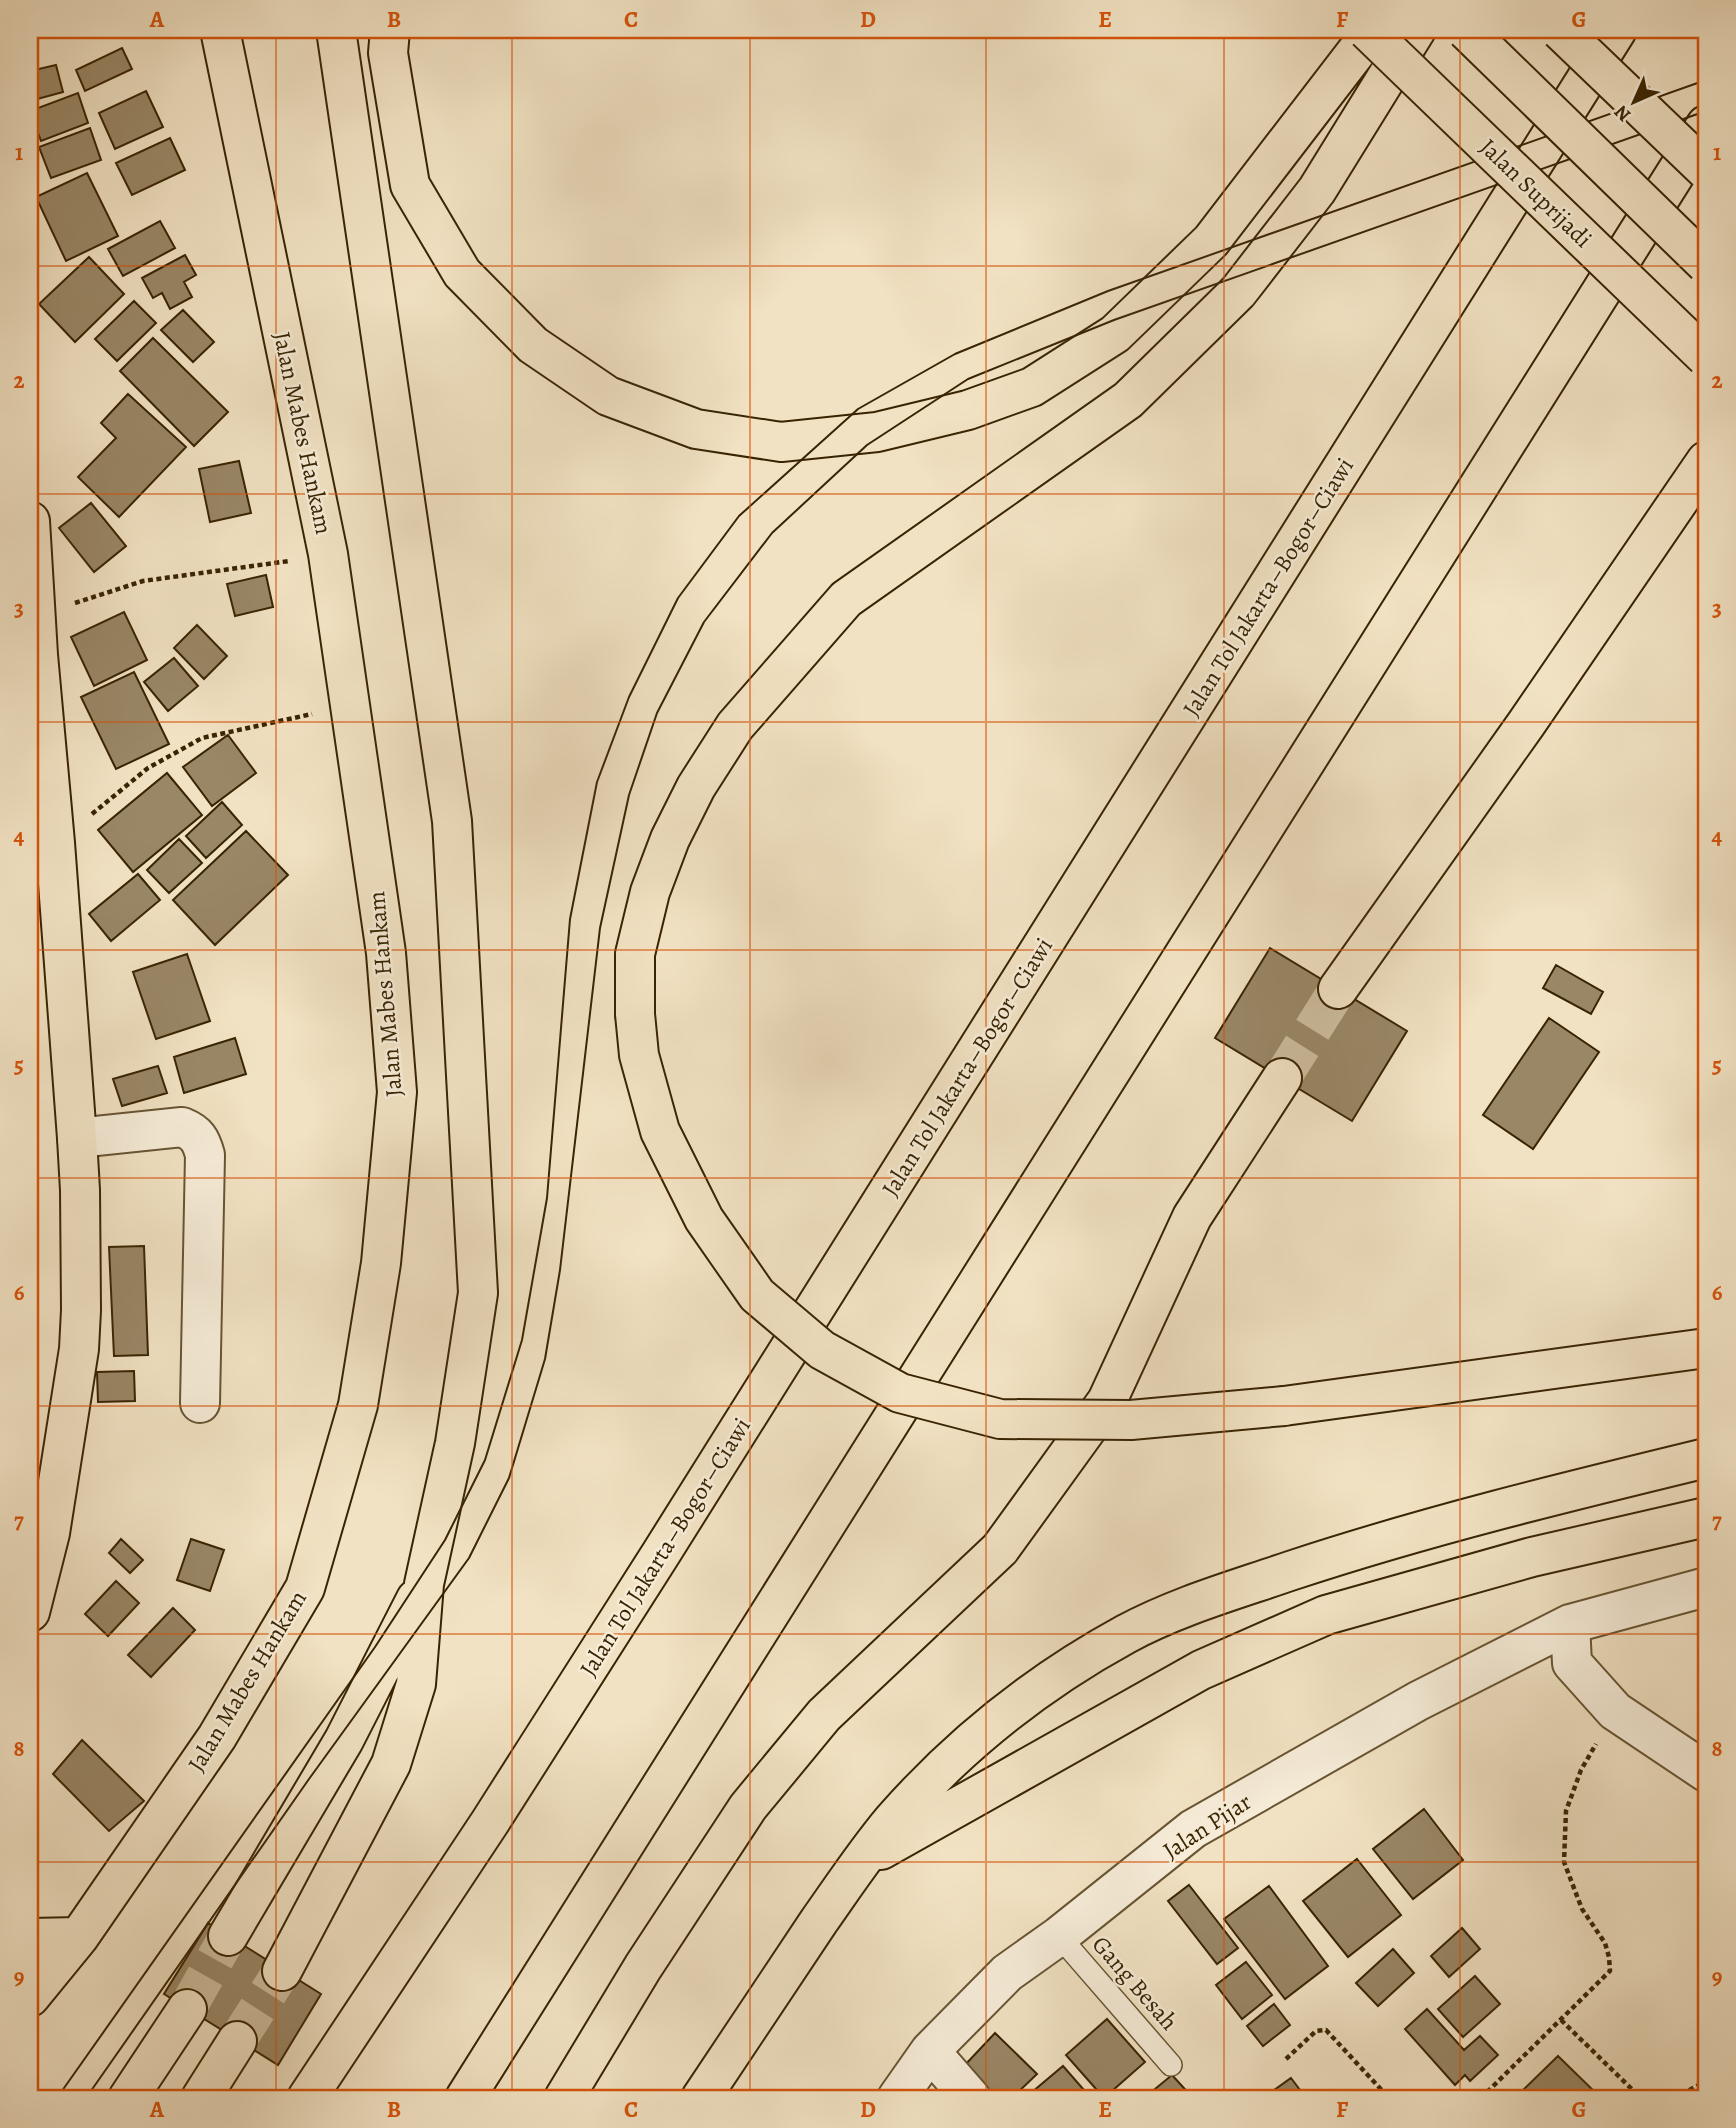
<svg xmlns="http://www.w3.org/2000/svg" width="1736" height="2128" font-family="Alegreya,serif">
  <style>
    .building { fill: #998766; stroke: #392402; stroke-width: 2 }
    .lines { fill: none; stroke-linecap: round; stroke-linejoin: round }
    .highway-tunnel { stroke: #ccbc9c; stroke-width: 38; stroke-dasharray: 38 19; stroke-linecap: butt }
    .lane-casing { stroke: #675432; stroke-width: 24 }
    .street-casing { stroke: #675432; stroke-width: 42 }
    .primary-casing { stroke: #392402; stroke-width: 42 }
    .highway-casing { stroke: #392402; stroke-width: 42 }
    .path { stroke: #392402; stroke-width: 4.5; stroke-dasharray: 5 3.5; stroke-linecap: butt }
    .lane { stroke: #f6ecd8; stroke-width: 21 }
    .street { stroke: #f6ecd8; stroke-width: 38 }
    .primary { stroke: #f1e2c3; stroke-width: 38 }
    .highway { stroke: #f1e2c3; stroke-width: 38 }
    .tram { stroke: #392402; stroke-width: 2 }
    .primary-bridge-casing { stroke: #392402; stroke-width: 42; stroke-linecap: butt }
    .highway-bridge-casing { stroke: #392402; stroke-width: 42; stroke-linecap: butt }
    .primary-bridge { stroke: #f1e2c3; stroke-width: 38 }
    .highway-bridge { stroke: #f1e2c3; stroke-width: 38 }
    .grid { fill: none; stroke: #d6540b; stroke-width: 2; stroke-opacity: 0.55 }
    .labels { text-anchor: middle; stroke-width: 5; stroke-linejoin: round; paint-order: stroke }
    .street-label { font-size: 24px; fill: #392402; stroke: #f6ecd8 }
    .neatline { fill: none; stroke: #d6540b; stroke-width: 2.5 }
    .grid-label { font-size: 23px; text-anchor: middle; font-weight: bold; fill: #d6540b }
  </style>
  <rect width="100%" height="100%" fill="#f1e2c3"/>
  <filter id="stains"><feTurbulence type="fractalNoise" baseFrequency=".00286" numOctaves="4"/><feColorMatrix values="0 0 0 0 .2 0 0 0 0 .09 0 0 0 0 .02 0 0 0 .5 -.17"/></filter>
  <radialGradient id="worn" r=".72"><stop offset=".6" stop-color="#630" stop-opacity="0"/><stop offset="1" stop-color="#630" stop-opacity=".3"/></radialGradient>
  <!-- building -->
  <path class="building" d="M122,48l10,21 -47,22 -9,-21z
    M56,65l7,27 -33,9v-30z
    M146,91l17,36 -48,22 -16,-36z
    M78,93l10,30 -47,18 -11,-30z
    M90,128l11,32 -50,18 -12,-31z
    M170,138l15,32 -53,25 -16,-32z
    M87,173l31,63 -52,25 -30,-64z
    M160,221l15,27 -52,28 -15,-27z
    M185,255l11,20 -12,7 8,15 -22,12 -8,-16 -9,5 -11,-20z
    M89,257l35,37 -49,48 -36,-38z
    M134,301l22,22 -39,38 -22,-22z
    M183,310l31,32 -21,20 -32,-32z
    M153,338l75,74 -34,34 -74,-75z
    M128,394l58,53 -67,70 -41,-40 38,-39 -15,-15z
    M239,461l12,52 -41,9 -11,-53z
    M91,503l35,43 -32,26 -35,-44z
    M266,575l7,32 -38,9 -8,-32z
    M124,612l23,48 -53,26 -23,-49z
    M197,625l30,31 -23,23 -30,-31z
    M174,658l24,28 -30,25 -24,-29z
    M134,672l35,72 -53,25 -35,-72z
    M228,735l28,38 -44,33 -29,-39z
    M167,773l35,42 -69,57 -35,-42z
    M222,802l20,23 -36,33 -20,-22z
    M246,831l42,44 -73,70 -42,-45z
    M179,839l23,24 -33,30 -22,-23z
    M138,874l22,26 -49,41 -22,-27z
    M1270,948l137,83 -55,90 -137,-83z
    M187,954l23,67 -54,18 -23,-67z
    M1556,965l47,27 -12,22 -48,-26z
    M1549,1018l50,34 -66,97 -50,-34z
    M235,1038l11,36 -62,19 -10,-36z
    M158,1066l9,27 -45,13 -9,-27z
    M144,1246l4,109 -34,1 -5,-109z
    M134,1371l1,30 -37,1 -1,-30z
    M121,1539l22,21 -13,13 -21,-20z
    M191,1539l33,11 -14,41 -33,-11z
    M116,1581l23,22 -31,33 -23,-22z
    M173,1608l22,22 -44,47 -23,-22z
    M82,1740l62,61 -35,30 -56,-57z
    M1424,1809l39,51 -50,39 -40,-50z
    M1357,1859l44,56 -53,42 -45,-56z
    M1189,1885l49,63 -21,16 -49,-63z
    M1269,1886l59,80 -43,33 -61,-80z
    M208,1923l113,71 -43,71 -114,-71z
    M1462,1928l18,21 -31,28 -18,-21z
    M1393,1949l21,24 -36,33 -22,-23z
    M1246,1962l26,33 -30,24 -26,-34z
    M1475,1976l25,28 -37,33 -25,-28z
    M1274,2004l16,21 -27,21 -16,-20z
    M1427,2009l37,41 16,-14 18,19 -28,26 -5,-6 -10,10 -50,-56z
    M1107,2019l38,43 -41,36 -38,-43z
    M995,2033l42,41 -25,24h-16l-32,-32z
    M1558,2056l43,42h-86z
    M1063,2066l28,32h-66z
    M1172,2075l21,23h-49z
    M1291,2078l15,20h-43z"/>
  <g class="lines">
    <!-- highway-tunnel -->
    <path class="highway-tunnel" d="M1282,1078l56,-89
      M187,2009l41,-73
      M237,2041l45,-70"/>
    <!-- lane casing -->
    <g class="lane-casing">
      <path id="lane" d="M1059,1936l112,129"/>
    </g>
    <!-- street casing -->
    <g class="street-casing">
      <path id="street" d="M77,1138l105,-11c15,6 19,13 23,28l-5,248
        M1570,1624l2,39 43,48 91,61
        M930,2051l41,47
        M897,2098l33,-47 77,-78 52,-37 134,-107 225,-128 152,-77 136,-37"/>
    </g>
    <!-- primary casing -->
    <g class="primary-casing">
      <path id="primary" d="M30,521l8,134 17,188 22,295 3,52 1,120 -2,39 -29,184 -20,79
        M30,1938l49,-1
        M30,1997l49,-60 138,-200 88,-149 53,-183 23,-142 16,-171 -11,-139 -58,-399 -108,-524"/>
    </g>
    <!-- highway casing -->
    <g class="highway-casing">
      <path id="highway" d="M390,30l-2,23 22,132 52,88 71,72 75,51 88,33 85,13 96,-10 91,-22 64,-23 83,-53 96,-93 162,-211
        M1338,989l188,-265 180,-263
        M635,1014v-60l15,-62 20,-53 26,-52 39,-61 111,-127 282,-199 110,-108 79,-102 99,-160
        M1284,1406l422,-58
        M881,1850l320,-180 125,-55 206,-58 174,-40
        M228,1936l116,-196 72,-141
        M282,1971l109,-207 25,-80 8,-100 31,-141 23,-150 -26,-472 -116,-791
        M128,2098l59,-89
        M201,2098l36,-57
        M307,2098l183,-276 170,-267 957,-1525
        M465,2098l1241,-1973
        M564,2098l79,-131 105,-160 76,-92 176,-166 107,-148 85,-184 90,-139
        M701,2098c39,-59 78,-118 118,-177 24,-34 47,-69 74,-101 66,-75 145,-138 233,-186 52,-28 109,-44 164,-63 136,-45 276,-79 416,-113"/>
    </g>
    <!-- path -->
    <path class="path" d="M75,603l68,-22 146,-20
      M92,814l56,-46 54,-30 110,-24
      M1561,2020l80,78
      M1286,2059l30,-28 10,-1 63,68
      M1481,2098l129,-127 -1,-14 -4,-14 -23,-34 -18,-47 2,-51 15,-41 15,-26
      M1674,2098l25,-13h7"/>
    <!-- lane -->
    <use href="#lane" class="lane"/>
    <!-- street -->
    <use href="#street" class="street"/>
    <!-- primary -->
    <use href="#primary" class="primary"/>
    <!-- highway -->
    <use href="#highway" class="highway"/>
    <!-- tram -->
    <path class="tram" d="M57,2098l318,-451 70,-107 40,-80 37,-120 25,-142 23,-279 27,-137 32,-85 49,-99 61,-82 119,-107 97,-55 153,-63 598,-211
      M86,2098l223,-319 160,-221 40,-80 36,-119 15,-89 40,-342 29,-133 28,-82 47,-91 68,-89 95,-88 101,-66 146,-59 592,-209"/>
    <!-- primary-bridge casing -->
    <g class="primary-bridge-casing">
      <path id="primary-bridge" d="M1367,30l339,327"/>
    </g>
    <!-- highway-bridge casing -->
    <g class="highway-bridge-casing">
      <path id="highway-bridge" d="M1466,30l240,234
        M1560,30l146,140
        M635,1014l4,41 21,76 44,88 53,76 65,55 78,43 100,26 131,1 153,-14"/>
    </g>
    <!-- primary-bridge -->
    <use href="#primary-bridge" class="primary-bridge"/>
    <!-- highway-bridge -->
    <use href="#highway-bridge" class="highway-bridge"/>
  </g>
  <!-- grid -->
  <path class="grid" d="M276,30v2068M512,30v2068M750,30v2068M986,30v2068M1224,30v2068M1460,30v2068M30,266h1676M30,494h1676M30,722h1676M30,950h1676M30,1178h1676M30,1406h1676M30,1634h1676M30,1862h1676"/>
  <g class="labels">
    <!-- street labels -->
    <g class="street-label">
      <text transform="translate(1536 193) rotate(44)" y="8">Jalan Suprijadi</text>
      <text transform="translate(303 433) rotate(78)" y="8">Jalan Mabes Hankam</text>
      <text transform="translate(1268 587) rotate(-58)" y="8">Jalan Tol Jakarta–Bogor–Ciawi</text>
      <text transform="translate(385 994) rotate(-95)" y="8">Jalan Mabes Hankam</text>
      <text transform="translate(967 1067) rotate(-58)" y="8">Jalan Tol Jakarta–Bogor–Ciawi</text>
      <text transform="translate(665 1547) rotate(-58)" y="8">Jalan Tol Jakarta–Bogor–Ciawi</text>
      <text transform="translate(247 1681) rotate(-59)" y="8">Jalan Mabes Hankam</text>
      <text transform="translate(1207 1826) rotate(-33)" y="8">Jalan Pijar</text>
      <text transform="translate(1135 1983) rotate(49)" y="8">Gang Besah</text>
    </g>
  </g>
  <!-- margin -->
  <rect width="1736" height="2128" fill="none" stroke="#f1e2c3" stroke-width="77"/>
  <!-- north arrow -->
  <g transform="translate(1634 102) rotate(225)" stroke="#f6ecd8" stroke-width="5" paint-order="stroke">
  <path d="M0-5L12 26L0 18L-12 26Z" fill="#392402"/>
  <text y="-10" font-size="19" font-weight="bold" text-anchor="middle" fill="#392402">N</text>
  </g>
  <rect x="38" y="38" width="1660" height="2052" class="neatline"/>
  <g class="grid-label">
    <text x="157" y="27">A</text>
    <text x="394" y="27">B</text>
    <text x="631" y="27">C</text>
    <text x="868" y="27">D</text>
    <text x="1105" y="27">E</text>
    <text x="1342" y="27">F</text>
    <text x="1579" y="27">G</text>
    <text x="19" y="160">1</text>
    <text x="1717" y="160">1</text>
    <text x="19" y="388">2</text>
    <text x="1717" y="388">2</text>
    <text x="19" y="616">3</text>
    <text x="1717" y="616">3</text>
    <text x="19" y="844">4</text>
    <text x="1717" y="844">4</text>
    <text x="19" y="1072">5</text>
    <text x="1717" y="1072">5</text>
    <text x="19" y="1300">6</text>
    <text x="1717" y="1300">6</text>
    <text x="19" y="1528">7</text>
    <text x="1717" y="1528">7</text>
    <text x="19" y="1756">8</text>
    <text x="1717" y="1756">8</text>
    <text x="19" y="1984">9</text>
    <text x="1717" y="1984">9</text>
    <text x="157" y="2117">A</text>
    <text x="394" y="2117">B</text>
    <text x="631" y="2117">C</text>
    <text x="868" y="2117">D</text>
    <text x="1105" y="2117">E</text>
    <text x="1342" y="2117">F</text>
    <text x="1579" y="2117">G</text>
  </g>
  <rect width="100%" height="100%" filter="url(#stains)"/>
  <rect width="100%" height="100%" fill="url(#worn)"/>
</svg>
